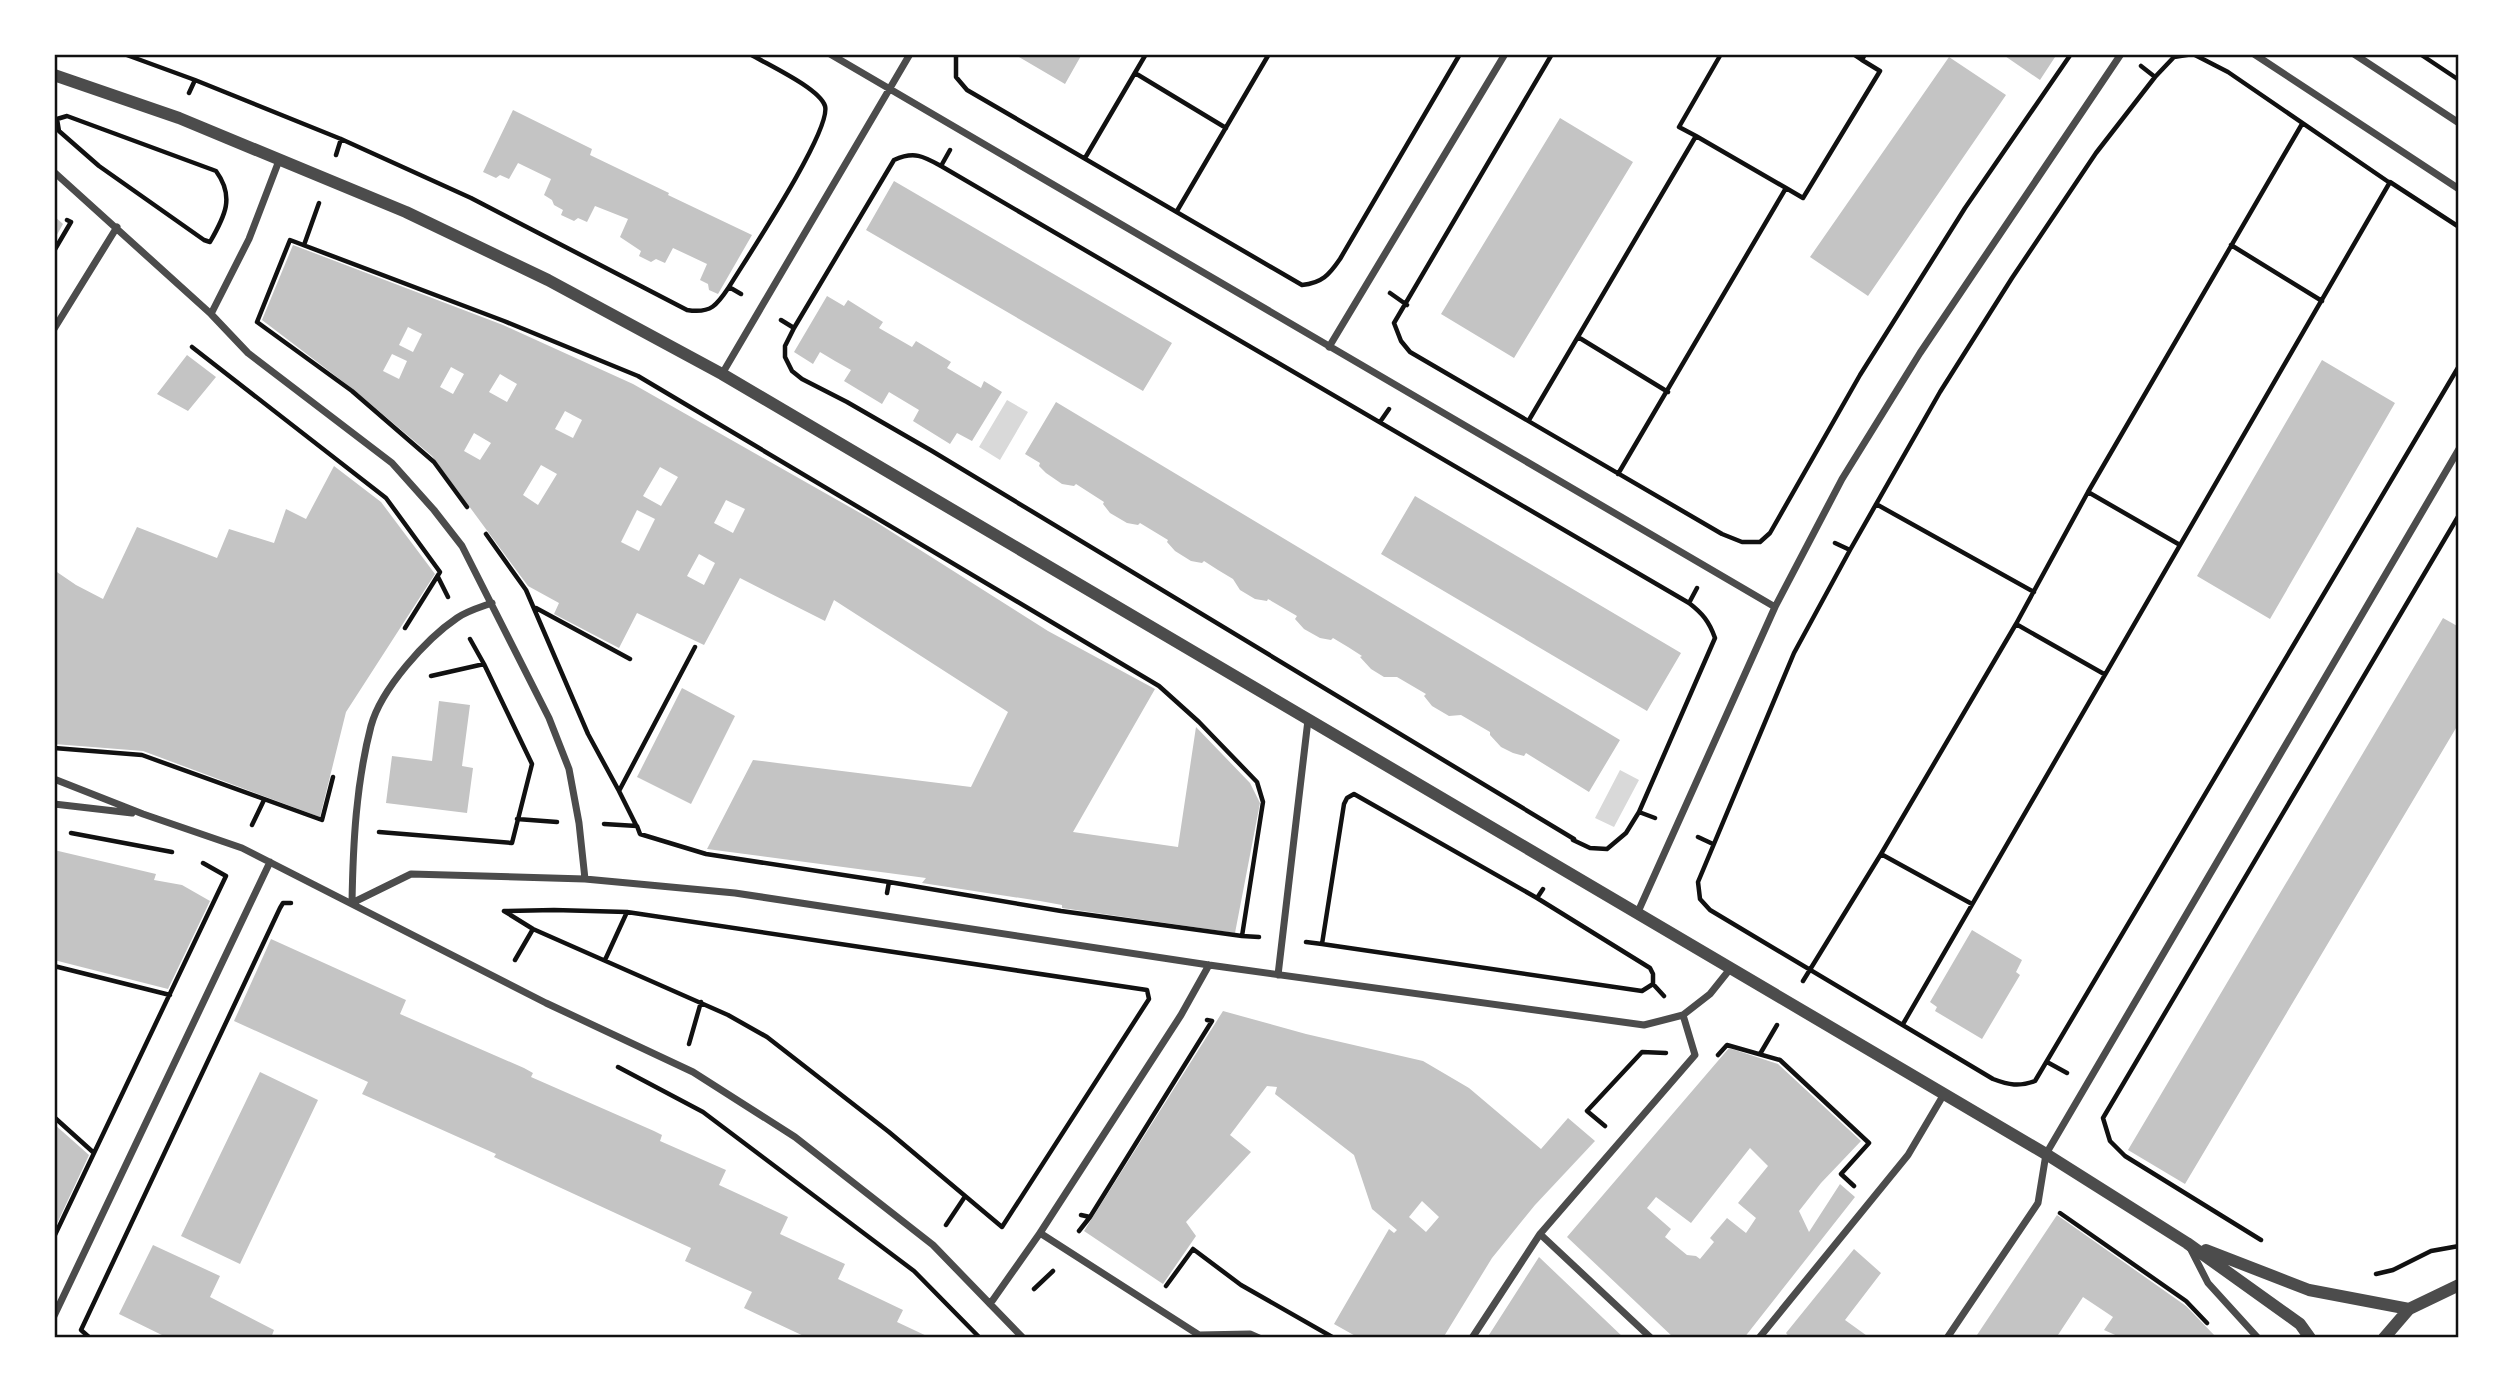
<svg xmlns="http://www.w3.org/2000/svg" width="2513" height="1392" font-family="'Golos Text',sans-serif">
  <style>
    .water { fill: #d9d9d9 }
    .building { fill: #c4c4c4; fill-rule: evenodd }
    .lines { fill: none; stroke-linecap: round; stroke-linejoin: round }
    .path { stroke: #111; stroke-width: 4.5 }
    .minor { stroke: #4c4c4c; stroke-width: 7 }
    .tertiary { stroke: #4c4c4c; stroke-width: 12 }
    .neatline { fill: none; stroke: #111; stroke-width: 2.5 }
  </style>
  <rect width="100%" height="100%" fill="#fff"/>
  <!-- water -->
  <path class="water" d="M1007,400l21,12 -28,48 -21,-13z
    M1620,770l19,10 -25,47 -19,-9z"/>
  <!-- building -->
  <path class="building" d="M1014,54h68l-17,30z
    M2002,54h55l-17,26z
    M1949,57l57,38 -138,201 -58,-39z
    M513,110l79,39 -2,6 79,38 -1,2 84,40 -34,59 -9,-4 -1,-6 -8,-4 7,-16 -19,-9 -15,-7 -8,15 -9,-4 -5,3 -12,-6 2,-5 -21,-14 8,-18 -33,-13 -8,16 -9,-4 -4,3 -13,-6 2,-5 -9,-5 -2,-5 -8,-5 7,-16 -33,-16 -9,16 -9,-4 -4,3 -13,-6z
    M1560,118l73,44 -119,196 -73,-44z
    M894,181l278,162 -29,48 -277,-161z
    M54,216l9,8 -9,16z
    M293,245l210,80 130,59 243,138 172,109 107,58 -82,143 105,15 18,-120 54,56 10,20 -25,130 -173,-25v-3l-22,-4 -118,-18 4,-5 -219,-29 46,-89 218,27 37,-75 -174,-112 -9,21 -85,-43 -36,67 -67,-32 -18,35 -65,-34 5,-11 -31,-17 -96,-130 -78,-66 -92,-70zM408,327l14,7 -9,18 -14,-7zM392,354l15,7 -8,18 -16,-8zM451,367l13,7 -11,20 -13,-7zM500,374l17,10 -10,18 -18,-10zM565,411l17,9 -9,18 -18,-9zM474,433l17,10 -11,17 -16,-9zM541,465l16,9 -19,31 -15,-10zM660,467l18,10 -17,29 -18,-10zM726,500l19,9 -12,24 -19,-10zM637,510l18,9 -16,32 -18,-9zM699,554l16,9 -11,22 -17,-9z
    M827,296l17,10 4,-6 35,22 -4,6 33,19 4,-6 35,21 -4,6 34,20 3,-7 18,11 -30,49 -15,-8 -7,11 -37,-23 6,-11 -30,-18 -7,12 -38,-23 7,-11 -16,-9 -15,-9 -7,12 -19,-12z
    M187,355l29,22 -28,34 -31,-17z
    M2322,360l73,43 -125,216 -73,-43z
    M1056,402l564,338 -31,52 -63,-39 -2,3 -11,-3 -12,-6 -11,-12v-3l-29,-17 -12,1 -17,-10 -8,-10 2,-2 -29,-17h-13l-13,-8 -11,-12 2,-1 -14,-9 -15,-9 -2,2 -11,-2 -16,-9 -9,-10 2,-3 -29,-17 -1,2 -12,-2 -15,-9 -7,-11 -15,-9 -14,-9 -2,2 -11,-2 -16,-10 -8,-9 1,-2 -28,-17 -2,2 -11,-2 -17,-10 -7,-9 1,-2 -28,-18 -2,2 -12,-2 -16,-11 -7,-7 1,-3 -15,-9z
    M334,466l47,36 54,72 -89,138 -26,105 -177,-66 -89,-7v-174l22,15 27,14 34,-72 80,31 12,-29 45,14 12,-34 20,10z
    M1415,496l266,157 -34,58 -266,-157z
    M2443,618l16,9v96l-274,461 -57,-34z
    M682,688l53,28 -44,88 -54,-27z
    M439,701l31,4 -8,61 11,2 -6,45 -81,-10 6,-47 40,5z
    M54,850l102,24 -2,6 28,5 28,16 -42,88 -114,-29z
    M1972,930l50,30 -6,12 4,3 -38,64 -47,-28 2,-4 -7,-5z
    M271,939l135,61 -6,14 124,54 9,5 -2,4 123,54 8,4 -2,6 66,29 -7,15 69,32 -8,17 65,30 -7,15 65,31 -6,12 34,16h-123l-64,-30 8,-16 -67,-31 6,-13 -197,-91 2,-3 -134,-60 6,-12 -134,-61z
    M1223,1011l83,23 117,27 46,27 72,61 27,-31 27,23 -60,64 -43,53 -49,80h-84l-25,-14 55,-95 5,4 3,-3 -25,-21 -18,-54 -79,-61 2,-7 -10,-1 -37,49 21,17 -65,70 10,14 -33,48 -79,-53zM1422,1201l17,16 -13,15 -17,-15z
    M1729,1048l49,16 83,77 -40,42 -22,28 10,21 31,-48 15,13 -111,141h-70l-107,-101zM1750,1148l18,18 -30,37 18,15 -10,15 -19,-15 -17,20 4,4 -14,17 -4,-3 -9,-1 -22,-18 6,-8 -24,-21 9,-11 35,26z
    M260,1072l58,28 -78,164 -59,-28z
    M54,1124l35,31 -35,75z
    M2057,1215l129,91 31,32h-95l-18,-8 9,-13 -30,-20 -27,41h-81z
    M153,1245l67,31 -10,21 64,33 -3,8h-103l-49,-24z
    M1854,1249l27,24 -36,47 25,18h-80l-4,-5z
    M1539,1257l64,61 21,20h-137z"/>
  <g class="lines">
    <!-- path -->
    <path class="path" d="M124,54l71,26 -6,13
      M956,54v23l11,13 335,195c20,-2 27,-10 38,-26l120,-205
      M1552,54l-158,269 7,18 9,11 312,182 20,8h18l10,-9 90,-158 105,-167 106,-154
      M1853,54l9,6
      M2420,54l39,26
      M2141,66l14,11
      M1135,73l91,55
      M195,80l146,59 130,59 216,112c24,4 30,-5 42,-23l12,7
      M67,116l149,55c19,26 9,45 -6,71l-6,-2 -105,-74 -40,-35 -2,-12z
      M1696,136l90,52
      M336,155l5,-16
      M1085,158l61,-104
      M941,166l9,-16
      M2390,183l-162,-111 -35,-18 -19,3 -19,20 -59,76 -84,125 -72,114 -90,158 -56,103 -96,229 2,17 10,11 283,169c16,6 26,8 42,2l424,-715
      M1177,211l92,-157
      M304,245l15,-42
      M2231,245l91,56
      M54,251l17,-29 -4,-2
      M729,287c17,-28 103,-157 96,-181 -6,-18 -57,-41 -75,-52
      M1390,293l17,12
      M781,320l13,8 -9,18v11l7,14 10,8 45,23 85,49 642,388
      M794,328l100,-168c20,-9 29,-4 47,6l748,437c13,10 20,18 26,35l-76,174
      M1578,337l90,55
      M192,347l194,151 54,74 -35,56
      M1529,420l167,-284 -17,-9 42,-73
      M1380,422l9,-13
      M1618,474l168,-286 17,10 77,-127 -18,-11 3,-6
      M2088,492l92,53
      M1876,504l158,88
      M467,507l-33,-45 -82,-71 -95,-69 33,-82 214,81 134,55 521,310 40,36 58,60 6,20 -21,134 -181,-25 -172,-29
      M486,534l40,56 62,144 31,57
      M1835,543l15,7
      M438,577l10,20
      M1689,603l8,-15
      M536,608l94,51
      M2016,624l88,50
      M470,639l14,25
      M54,748l88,7 180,65 11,-43
      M517,819l40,3
      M604,824l33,2 3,8 66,20 183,28 -2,11
      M252,825l12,-25
      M636,825l-17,-34 76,-144
      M379,832l133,11 20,-79 -48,-100 -53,12
      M71,833l101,19
      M1698,837l15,7
      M1573,840l17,8 17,1 19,-16 13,-21 16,6
      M1881,854l91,50
      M1537,898l-183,-104 -7,4 -3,6 -22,140 320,47 11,-7v-10l-3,-6 -113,-70 6,-9
      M554,910l73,2 520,78 2,9 -147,228 -113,-95 -122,-95 -39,-22 -195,-86 -29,-18z
      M1242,936l17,1
      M1306,942l16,2
      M515,960l18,-31
      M605,960l22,-48
      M54,966l116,29
      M1803,981l78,-127 135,-230 72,-132 214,-368
      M1653,984l11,12
      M1903,1024l487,-842 69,45
      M689,1044l12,-42
      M1760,1054l17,-29
      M1718,1055l9,-10 53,15 89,83 -28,31 13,12
      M2047,1062l20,11
      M618,1067l85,45 211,159 66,67
      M54,1117l40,36
      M1605,1126l-18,-15 55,-59 24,1
      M2060,1213l126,88 21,22
      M1090,1217l122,-196 -5,-1
      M946,1225l18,-27
      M1079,1231l11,-14 -9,-2
      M54,1237l172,-361 -23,-13
      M2261,1240l-136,-84 -15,-15 -7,-23 356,-603
      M2376,1274l17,-4 38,-19 28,-5
      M1166,1286l27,-37 48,36 93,53
      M1034,1289l19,-18
      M90,1338l-9,-8 199,-422 3,-5h8"/>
    <!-- minor -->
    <path class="minor" d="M830,54l945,553
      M2254,54l205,135
      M2354,54l105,69
      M54,172l157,142 37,39 144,110 42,47 28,36 87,172 20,51 10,54 6,56
      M211,314l38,-75 31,-81
      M54,329l63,-102
      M1329,347l176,-293
      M722,374l188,-320
      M54,779l89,35 99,34 304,155 147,69 102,65 138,108 90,93
      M54,804l78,9
      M352,903l59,-29 174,5 150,14 474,72 435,60 39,-10 27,-21 20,-25
      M352,903c1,-59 4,-119 19,-177 10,-37 55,-87 86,-108 10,-7 24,-11 35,-15
      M1637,914l138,-307 67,-128 78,-126 201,-299
      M1278,975l30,-255
      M1040,1233l159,102 51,-1 9,4
      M1540,1234l111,104
      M2189,1246l19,37 50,55
      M990,1304l50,-71 141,-218 28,-50
      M54,1316l216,-454
      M1472,1338l68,-104 155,-179 -12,-40
      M1759,1338l149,-183 36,-61
      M1947,1338l91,-135 8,-49 413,-705"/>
    <!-- tertiary -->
    <path class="tertiary" d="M54,75l125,43 227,94 142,68 174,94 1324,780 141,89 113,81 10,14
      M2206,1250l103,40 100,19
      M2384,1338l25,-29 50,-24"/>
  </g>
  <!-- border -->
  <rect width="2513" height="1392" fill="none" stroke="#ffffff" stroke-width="112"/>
  <rect x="56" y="56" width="2401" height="1280" class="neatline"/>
</svg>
